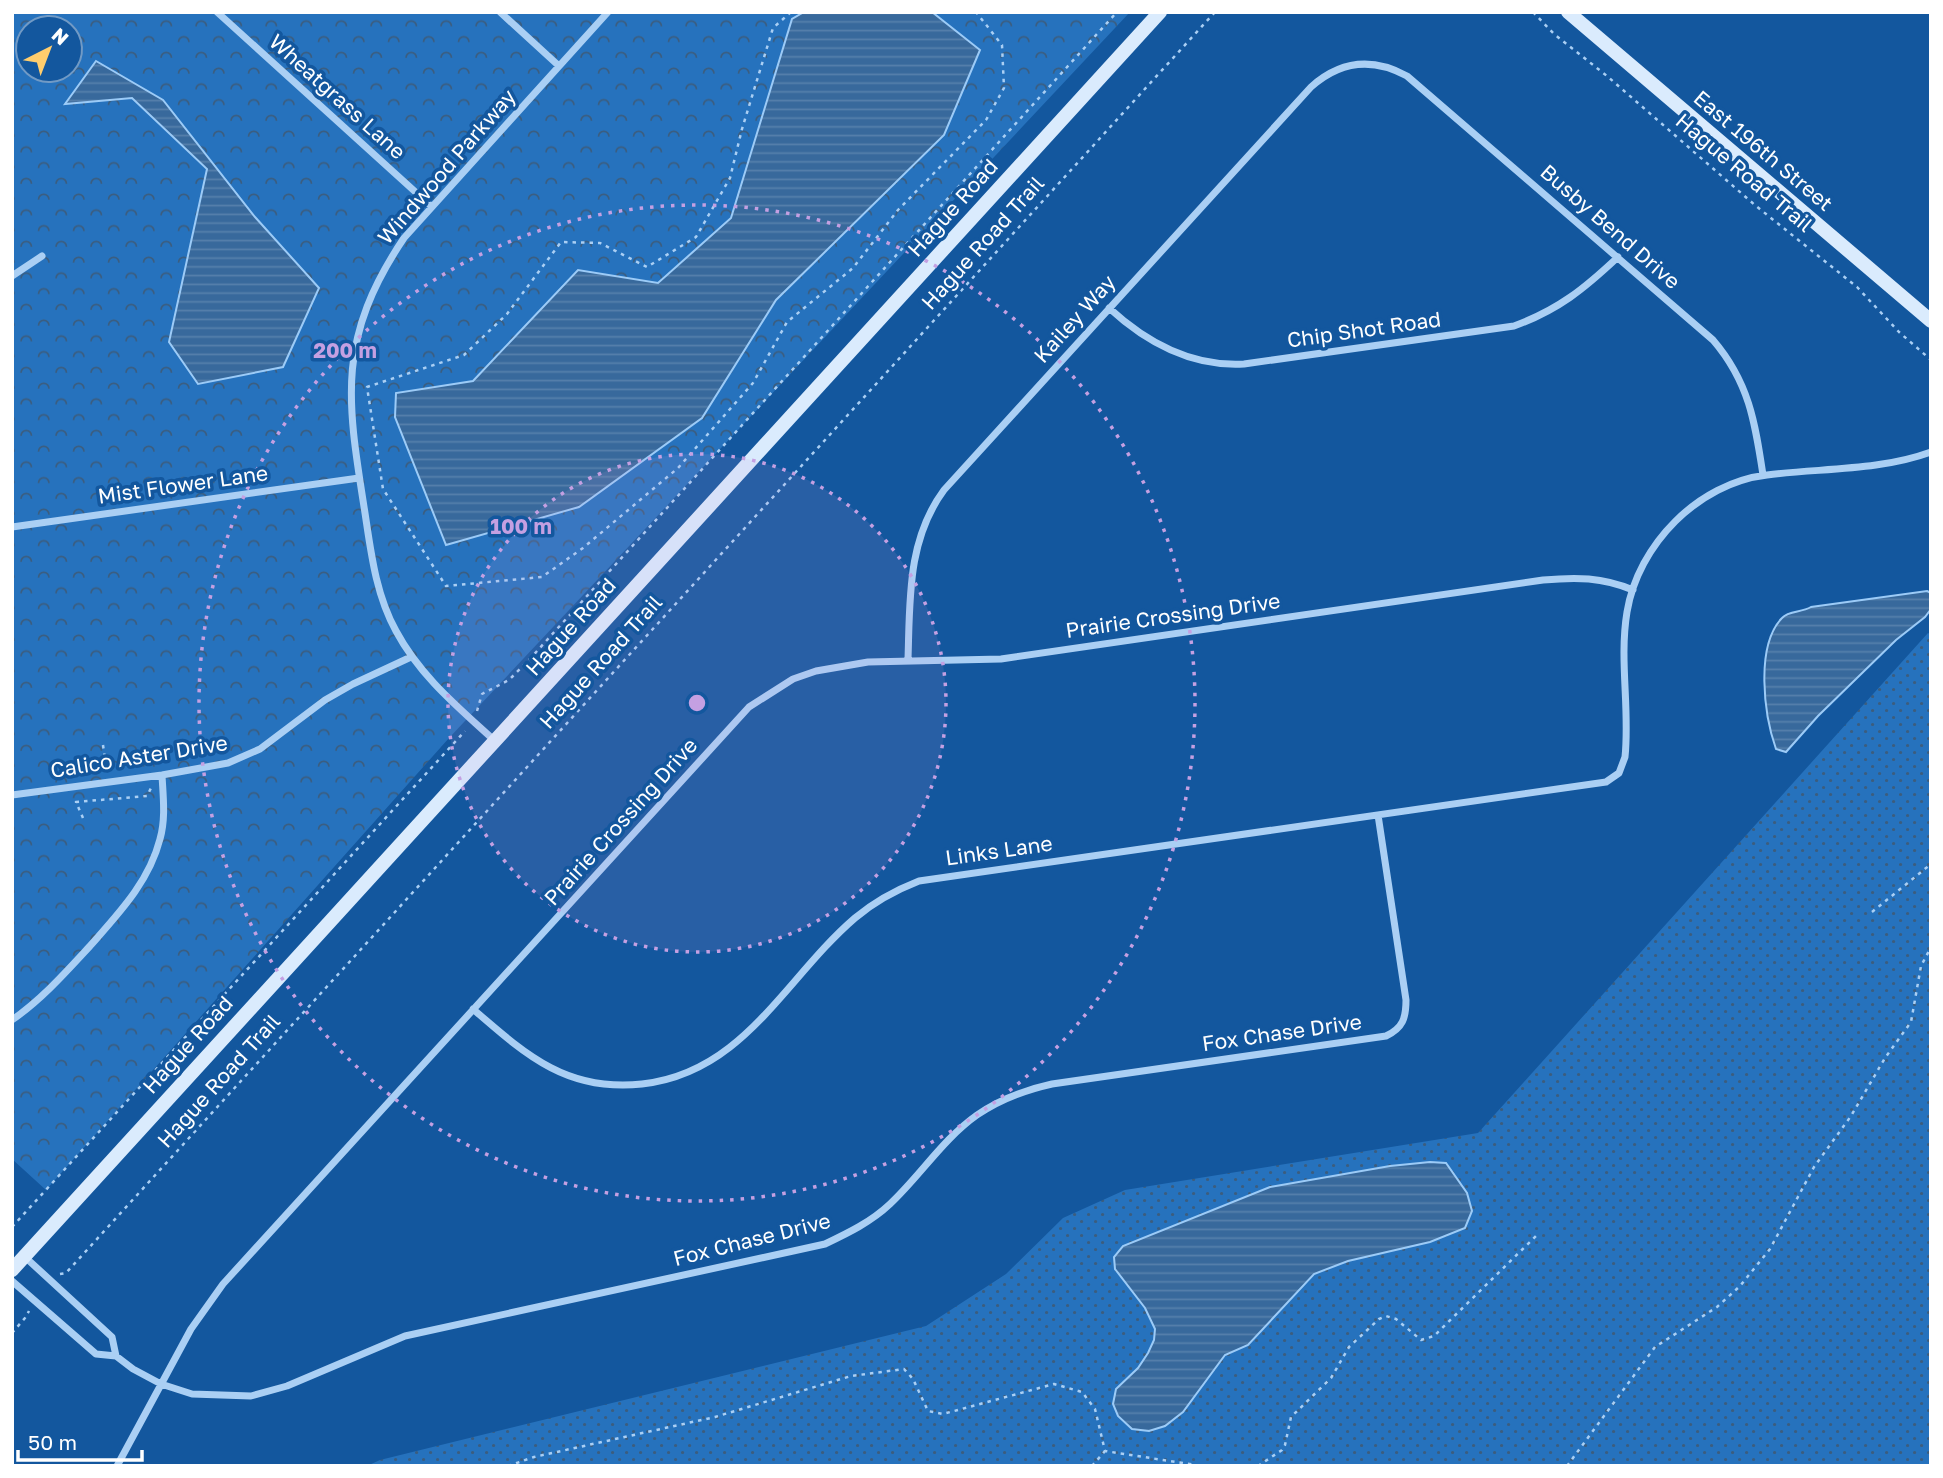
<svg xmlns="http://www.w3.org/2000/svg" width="1943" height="1478" font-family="'Golos Text',sans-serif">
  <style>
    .grass { fill: url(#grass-dots) }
    .park { fill: url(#park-crowns); fill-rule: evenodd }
    .water { fill: url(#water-rules); stroke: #9ccbf7; stroke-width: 2 }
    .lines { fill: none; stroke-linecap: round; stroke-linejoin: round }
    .path { stroke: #aacff4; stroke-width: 2.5; stroke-dasharray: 3.5 5; stroke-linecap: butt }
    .street { stroke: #aacff4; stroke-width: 7 }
    .secondary { stroke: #daebfd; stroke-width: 14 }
    .ring { fill: none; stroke: #c4a0e2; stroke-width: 3.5; stroke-dasharray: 3.5 7 }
    .labels { text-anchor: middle; stroke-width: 7; stroke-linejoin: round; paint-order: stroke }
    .street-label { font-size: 21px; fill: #fff; stroke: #13579e }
    .centre { fill: #c4a0e2; stroke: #13579e; stroke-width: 3.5 }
    .ring-label { font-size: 21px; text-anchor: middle; font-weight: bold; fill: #c4a0e2; stroke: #13579e; stroke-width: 7; stroke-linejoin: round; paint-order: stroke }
  </style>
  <defs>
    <pattern id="grass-dots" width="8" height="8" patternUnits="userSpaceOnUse" patternTransform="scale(1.75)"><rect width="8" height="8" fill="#2672bd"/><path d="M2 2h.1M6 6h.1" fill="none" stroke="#3b5d7f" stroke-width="1.8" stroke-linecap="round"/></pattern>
    <pattern id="park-crowns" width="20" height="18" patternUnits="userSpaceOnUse" patternTransform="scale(1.75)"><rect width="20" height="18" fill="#2672bd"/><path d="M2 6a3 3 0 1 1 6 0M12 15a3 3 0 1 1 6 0" fill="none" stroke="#3b5d7f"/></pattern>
    <pattern id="water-rules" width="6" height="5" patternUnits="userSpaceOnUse" patternTransform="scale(1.75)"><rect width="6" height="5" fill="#38699c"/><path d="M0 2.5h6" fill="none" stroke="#5680ab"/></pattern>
  </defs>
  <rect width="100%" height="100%" fill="#13579e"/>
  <!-- grass -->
  <path class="grass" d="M1928,633l3,2v831h-1564l13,-6 546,-134 80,-52 57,-56 62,-28 353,-57z"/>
  <!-- park -->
  <path class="park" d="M12,12h1118l-681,726 -403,452 -34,-31zM28,28h42v42h-42z"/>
  <!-- water -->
  <path class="water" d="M804,12h128l48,38 -36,85 -168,165 -74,118 -123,89 -133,38 -51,-128 1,-24 77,-12 105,-111 80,13 73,-65 61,-199z
    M96,61l67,39 92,117 64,71 -36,79 -85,17 -29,-42 38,-173 -75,-71 -67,6z
    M1927,591l4,2v16l-6,8 -29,23 -78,76 -32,36 -10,-3c-12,-34 -21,-103 6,-131 7,-8 19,-5 29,-11z
    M1430,1162l16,1 21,30 5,18 -7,17 -35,14 -82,19 -34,13 -66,71 -23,10 -42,57 -18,14 -16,5 -17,-2 -14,-13 -5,-12 3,-15 22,-21 10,-15 6,-13 1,-11 -10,-21 -30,-39 -1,-12 9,-11 147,-59 120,-21z"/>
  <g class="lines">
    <!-- path -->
    <path class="path" d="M791,12l-18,16 -31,101 -12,49 -34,59 -49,30 -47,-24 -39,-1 -54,72 -43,41 -97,32 16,102 63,97 96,-9 41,-29 95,-80 75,-85 34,-61 66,-54 45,-58 88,-90 18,-32 -2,-43 -26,-33
      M1533,12l21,22 53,42 149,130 101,81 42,45 32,28
      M477,711l5,-17 27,-14 19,-19 589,-649
      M103,745l4,27
      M83,818l-7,-16 71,-6 4,-8
      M1872,912l59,-48
      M12,1227l453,-496
      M60,1274l6,-1 1149,-1261
      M12,1333l13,-15 4,-7
      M508,1466l26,-9 181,-40 136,-41 53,-7 9,10 15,32 15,3 111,-30 28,8 13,17 10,42 97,15
      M1092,1466l13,-15
      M1258,1466l24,-16 3,-5 6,-28 40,-39 18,-31 30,-28 7,-3 10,3 25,21 13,-4 102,-100
      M1567,1466l88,-119 62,-40 23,-21 30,-37 44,-82 37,-51 34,-58 26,-36 10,-56 10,-19"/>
    <!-- street -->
    <path class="street" d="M217,12l215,195
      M500,12l59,54
      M12,276l30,-20
      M1109,308c38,35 82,59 135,56l270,-38c44,-16 70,-37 104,-69
      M12,527l347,-49
      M908,659c2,-59 -1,-119 36,-169l367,-403c29,-26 61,-30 96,-11l306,264c36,42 42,82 50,135
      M495,741c-37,-34 -75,-65 -99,-110 -20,-36 -25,-78 -31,-118 -18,-113 -29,-174 39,-275l204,-226
      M12,795l150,-20 66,-12 32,-14 65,-49 28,-16 58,-27
      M473,1009c53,46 94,83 169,75 102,-11 143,-106 213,-166 19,-16 41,-28 64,-37l687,-99 13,-9 6,-16c5,-48 -6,-97 2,-145 11,-67 71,-129 140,-137 54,-7 112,-4 164,-23
      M12,1020c30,-21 53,-47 78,-74 29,-33 59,-64 70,-107 6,-21 3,-43 2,-64
      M25,1257l87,80 4,19
      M12,1281l84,73 20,2 17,13 28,15 31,10 59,2 36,-10 118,-50 420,-92c23,-11 46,-22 65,-40 30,-28 53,-65 87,-89 23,-16 48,-25 75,-31l334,-48c17,-8 20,-18 20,-36l-28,-185
      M117,1466l74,-137 32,-45 526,-577 44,-28 23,-8 52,-9 133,-3 542,-79c33,-3 59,-3 90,10"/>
    <!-- secondary -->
    <path class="secondary" d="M1568,12l363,309
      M12,1270l1148,-1258"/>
  </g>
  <!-- distance rings -->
  <circle cx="697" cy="703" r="249" fill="#c4a0e2" fill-opacity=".12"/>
  <g class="ring">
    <circle cx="697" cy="703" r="249"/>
    <circle cx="697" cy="703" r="498"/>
  </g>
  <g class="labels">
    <!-- street labels -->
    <g class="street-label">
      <text transform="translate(337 97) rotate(42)" y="7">Wheatgrass Lane</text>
      <text transform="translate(1763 151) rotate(40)" y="7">East 196th Street</text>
      <text transform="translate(447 167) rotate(-49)" y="7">Windwood Parkway</text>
      <text transform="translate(1744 173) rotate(40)" y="7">Hague Road Trail</text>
      <text transform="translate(953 208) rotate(-48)" y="7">Hague Road</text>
      <text transform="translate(1610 227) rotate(41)" y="7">Busby Bend Drive</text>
      <text transform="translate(983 243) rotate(-48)" y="7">Hague Road Trail</text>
      <text transform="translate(1075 319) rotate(-48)" y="7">Kailey Way</text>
      <text transform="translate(1364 330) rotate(-8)" y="7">Chip Shot Road</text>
      <text transform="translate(183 485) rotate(-8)" y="7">Mist Flower Lane</text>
      <text transform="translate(1173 616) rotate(-8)" y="7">Prairie Crossing Drive</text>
      <text transform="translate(571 627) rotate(-48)" y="7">Hague Road</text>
      <text transform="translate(601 662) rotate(-48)" y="7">Hague Road Trail</text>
      <text transform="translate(139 757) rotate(-9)" y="7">Calico Aster Drive</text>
      <text transform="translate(621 822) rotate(-48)" y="7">Prairie Crossing Drive</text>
      <text transform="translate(999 851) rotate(-8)" y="7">Links Lane</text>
      <text transform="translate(1282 1033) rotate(-8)" y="7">Fox Chase Drive</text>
      <text transform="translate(188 1045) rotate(-48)" y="7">Hague Road</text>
      <text transform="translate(219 1081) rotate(-48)" y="7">Hague Road Trail</text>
      <text transform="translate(752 1240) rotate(-14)" y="7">Fox Chase Drive</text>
    </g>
  </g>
  <circle cx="697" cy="703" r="10" class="centre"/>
  <g class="ring-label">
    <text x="345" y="358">200 m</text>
    <text x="521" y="534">100 m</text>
  </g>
  <!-- border -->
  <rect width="1943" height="1478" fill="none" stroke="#ffffff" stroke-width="28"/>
  <!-- north arrow -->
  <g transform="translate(49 49) rotate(42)"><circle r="33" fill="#13579e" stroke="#719ac5" stroke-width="2"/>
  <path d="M0-5L12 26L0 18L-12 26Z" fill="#ffcd6d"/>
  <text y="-10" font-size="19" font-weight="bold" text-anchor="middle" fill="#ffffff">N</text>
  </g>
  <!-- scale -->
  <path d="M18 1450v10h124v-10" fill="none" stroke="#ffffff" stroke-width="3.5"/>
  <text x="28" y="1450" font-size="21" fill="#ffffff" stroke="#13579e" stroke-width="5" paint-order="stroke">50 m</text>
</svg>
